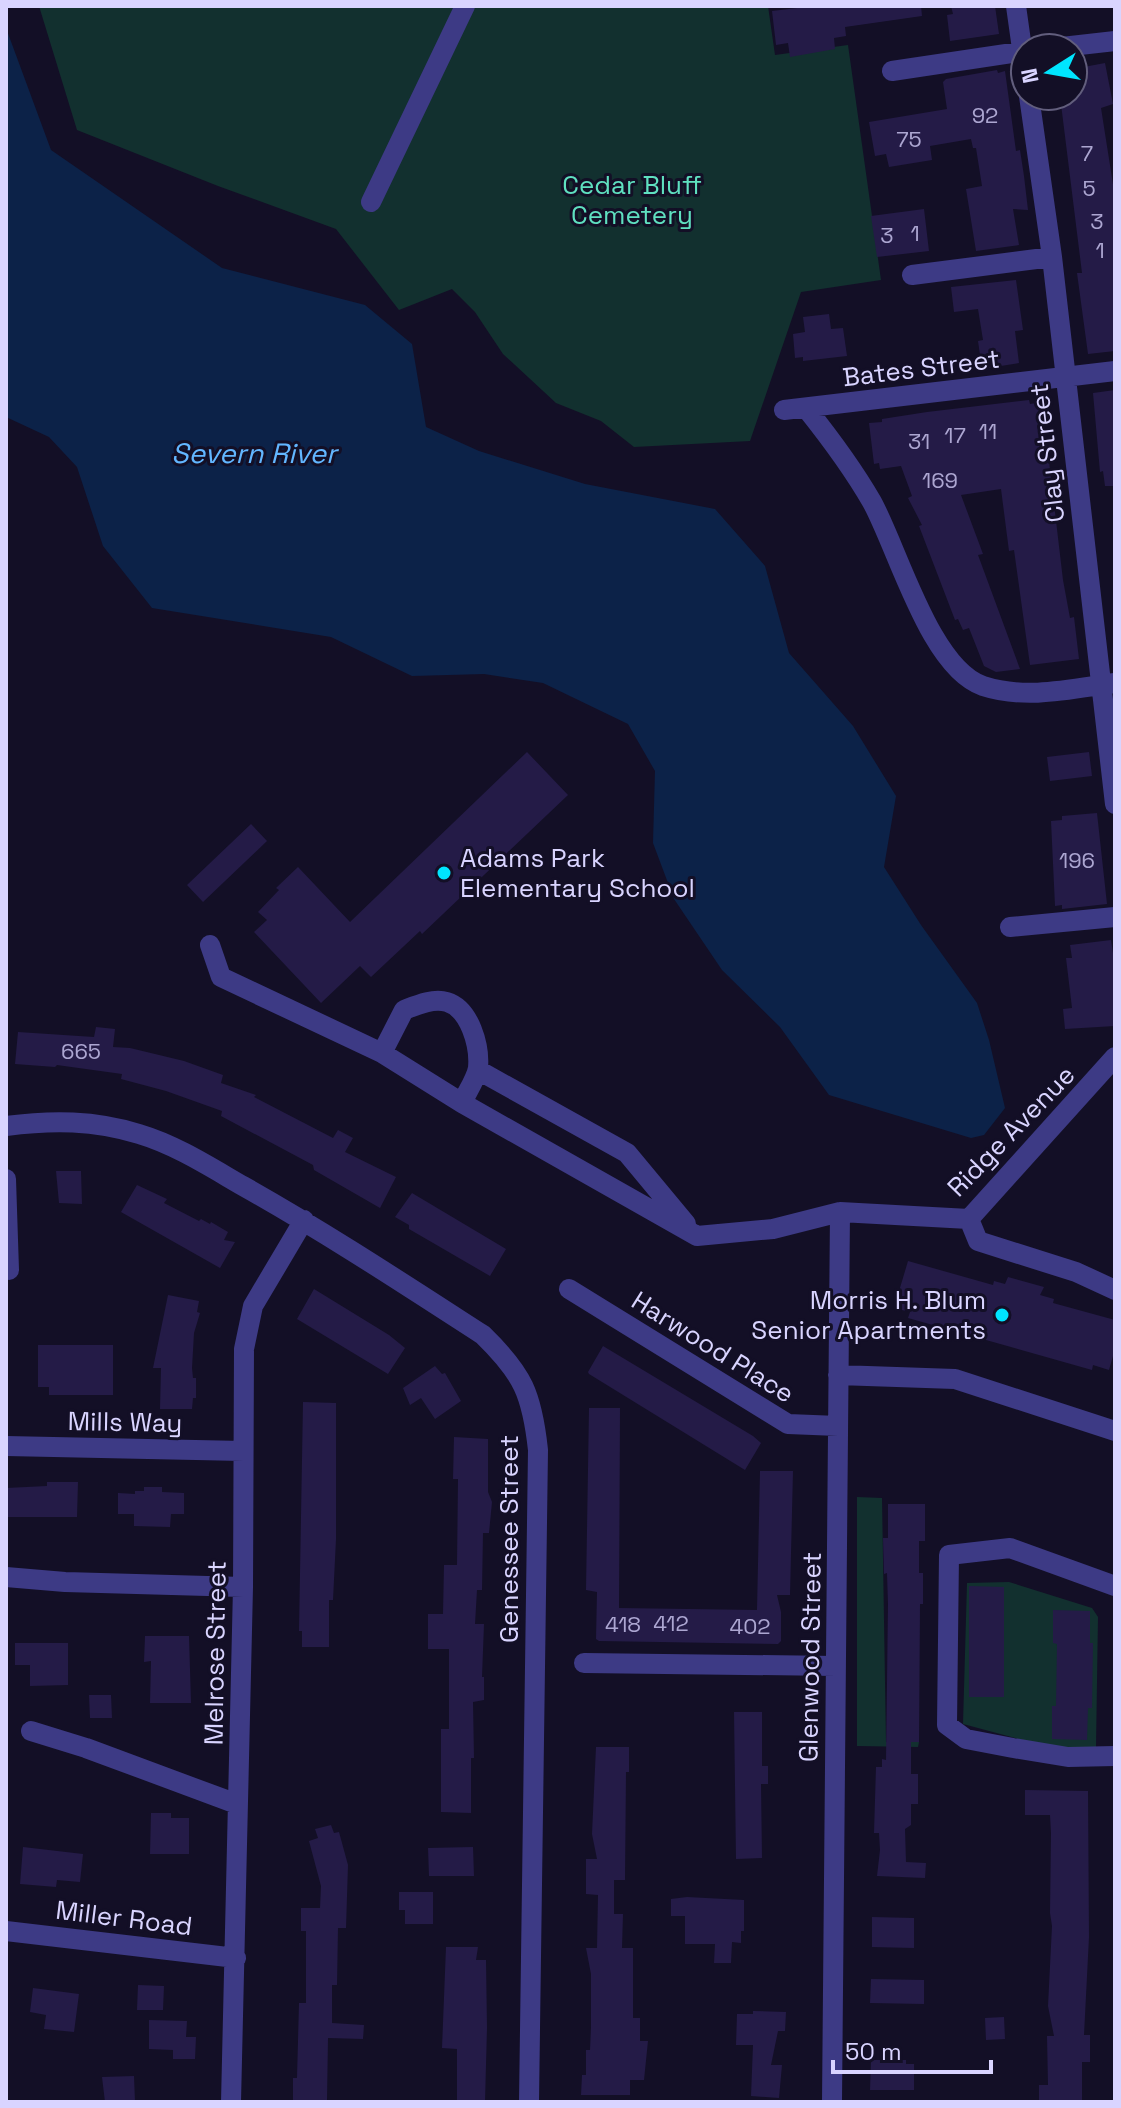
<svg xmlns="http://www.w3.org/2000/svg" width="1121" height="2108" font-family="'Space Grotesk',sans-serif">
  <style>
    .green { fill: #12302f }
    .water { fill: #0c2248 }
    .building { fill: #241b47 }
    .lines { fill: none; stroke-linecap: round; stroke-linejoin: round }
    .minor { stroke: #3d3a85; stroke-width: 20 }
    .poi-dot { fill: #00e5ff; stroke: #130f26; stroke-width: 3 }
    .labels { text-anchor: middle; stroke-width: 6; stroke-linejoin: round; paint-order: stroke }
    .number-label { font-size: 22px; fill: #aca6d1 }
    .park-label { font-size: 26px; fill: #5fe0c0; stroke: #130f26 }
    .street-label { font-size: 26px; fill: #d9d4ff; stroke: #130f26 }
    .poi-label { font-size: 26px; fill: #d9d4ff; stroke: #130f26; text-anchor: start }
    .water-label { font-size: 28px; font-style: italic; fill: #62b6ff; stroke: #130f26 }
  </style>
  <rect width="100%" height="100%" fill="#130f26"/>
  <!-- green -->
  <path class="green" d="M39,6h729l7,49 73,-10 33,235 -80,12 -51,149 -116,6 -33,-26 -45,-18 -53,-49 -28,-42 -23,-23 -53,21 -63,-81 -118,-43 -141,-56z
    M857,1497l25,1 4,244h33l-1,5 -61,-1z
    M1009,1582l83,26 6,9 -2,130h-47l-86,-23 4,-141z"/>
  <!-- water -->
  <path class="water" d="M6,28l45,122 171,118 143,37 47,39 14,83 53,24 106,33 130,25 50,57 24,87 64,73 43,70 -12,71 37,58 56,78 12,37 16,68 -21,27 -13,3 -142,-43 -49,-68 -58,-57 -48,-71 -21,-56 2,-72 -27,-47 -85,-41 -59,-9 -72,2 -81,-39 -179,-29 -49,-62 -26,-79 -28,-30 -43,-20z"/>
  <!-- building -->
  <path class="building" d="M814,6h107l1,10 -77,11 1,9 -12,2 1,11 -45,8 -2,-14 -12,2 -4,-34z
    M951,6h44l4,28 -49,7 -3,-26 6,-1z
    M1105,63l8,41 -12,4 14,89v154l-27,3 -11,-81h5l-22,-177h13v-27z
    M997,70l1,3 7,-2 11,80 4,-1 4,26 4,34 -15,-1 6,36 -43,6 -10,-62 16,-3 -6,-38h-3l-2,-9 -41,7 2,14 -43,7 -3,-13 -11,2 -6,-34 78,-13 -4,-27 3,-3z
    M924,209l5,42 -52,6 -6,-41z
    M1016,280l7,50 -8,1 4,32 -37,6 -4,-28 5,-1 -5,-31 -24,3 -3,-25z
    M829,314l2,15 12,-1 4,28 -44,5v-4l-8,1 -2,-24 12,-2 -2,-15z
    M1115,390v96h-10l-2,-15 -3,1 -7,-79z
    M1029,400l1,4 12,-2 21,178 7,38 4,-1 5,42 -49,6 -16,-115 -5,1 -8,-62 -40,6 22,59 -5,1 42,114 -24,3 -12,-6 -15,-38 -6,2 -5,-11 -3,1 -36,-94 3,-1 -14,-27 4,-2 -11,-30 -21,3 -1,-6 -5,1 -5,-41 13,-1v-3l45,-7z
    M527,752l41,43 -146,139 -2,-3 -49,46 -11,-11 -39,37 -67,-71 13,-12 -9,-8 21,-22 -3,-2 22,-21 52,55z
    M1089,752l3,24 -42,5 -3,-24z
    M1097,813l10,91 -45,5v-4l-7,1 -4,-85 11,-1v-4z
    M251,824l16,17 -64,61 -16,-17z
    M1111,940l2,13h2v73l-50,3 -2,-20 9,-1 -6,-50h6l-2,-13z
    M96,1027l19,2 -2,18 17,1 54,13 39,14 -2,8 35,12 -2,2 79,41 5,-8 15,8 -8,14 51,25 -16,31 -66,-38 -1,-5 -92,-49 1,-5 -56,-20 -45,-12 1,-5 -65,-9 -2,2 -40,-3 3,-32 76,5z
    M56,1171h25l1,33 -23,-1z
    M137,1185l30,14 -3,4 35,18 2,-2 9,5 1,-2 17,10 -4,8 11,2 -15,26 -99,-56z
    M412,1193l94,56 -16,27 -81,-47v-4l-14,-8z
    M908,1261l85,24 1,-4 11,3 3,-7 36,10 -4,8 14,4 -1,4 62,17v29l-6,21 -16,-5 -1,5 -184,-52 2,-6 -16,-4z
    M314,1289l75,46 16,13 -17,26 -91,-55z
    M168,1295l31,6 -2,11 3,1 -6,20 -2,35 1,10h3v20h-3l-1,11h-32l1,-41h-8z
    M38,1345h75v50h-64v-8h-11z
    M603,1346l150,90 8,7 -16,27 -156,-96 -1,-2z
    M435,1366l7,8 3,-1 16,28 -26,18 -14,-21 -11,7 -7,-17z
    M303,1402l33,1v136l-3,61h-4v47h-27v-16h-3z
    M589,1408h31l-1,200 138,2 3,-139h33l-3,124h-13l4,17v29l-3,3 -179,-3 -3,-2 1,-47 -11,-2z
    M454,1437l34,2v53l4,10 -3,31h-6l-1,57h-5l-2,34h9l-2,53h2v23l-11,2 1,56h-3v55l-30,-1v-83h8v-80h-21v-35h15l1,-49h13l1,-86h-5z
    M47,1482h31l-1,35h-71v-29l41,-2z
    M144,1487h18v5l22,1v21h-13l-1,13 -36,-1v-12h-16v-21l17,1v-3h9z
    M888,1504h37v37h-6v32h4v31h-3l-1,138h-8v32h7v30h-7v21l-6,4 1,33 20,1 -1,15 -48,-2 3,-26 -1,-17h-5l2,-66h6v-8l4,1 2,-156 -1,-31 -3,1 -1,-36h5z
    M969,1586l35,1v110h-35z
    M1053,1610l37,1v32h3l-1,65h-4l-1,32 -35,-1v-33h4l1,-62 -4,-1z
    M145,1636h44l2,67h-41l1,-42 -7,1z
    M15,1643h53v42l-38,1v-21h-15z
    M89,1695h22l1,23h-22z
    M734,1712h28v54h6v18h-7l1,74 -26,1z
    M596,1747h33v25h-3l-1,108h-11v34h9l-1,34h11v70h7v23h8l-4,39h-14v15h-49l1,-20h4v-25h4l1,-23v-53l-5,-26h11l1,-53 -12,-1v-35h11l-5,-25z
    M1025,1790l63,1 1,146 -5,98h6v27h-8v40h-43v-17h9l-1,-49h7l-6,-30 4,-80 -2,-13 1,-80 -1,-18h-25z
    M151,1813h20v5h18v36h-39z
    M331,1825l3,8 5,-1 9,33 -2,63h-8l-1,57h-5v38l32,2 -1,14 -35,-1 -1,62h-34v-22h4l2,-75h7v-72h-5v-23h19l1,-22 -12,-45 9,-3 -3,-9z
    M23,1847l60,7 -3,28 -23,-2 -1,7 -36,-3z
    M473,1847l1,29h-45l-1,-28z
    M399,1892h34v32h-28v-14h-6z
    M687,1897l57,3v31h-3v12l-9,-1 -1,21h-17l1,-19h-30v-28h-14v-17z
    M872,1917l42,1v30l-42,-1z
    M446,1947h32l-2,13h10l1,68 -2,74h-28v-53l-15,-1z
    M871,1979l53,1v24l-54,-1z
    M138,1985l26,1 -1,24h-26z
    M33,1988l46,6 -5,38 -30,-3 2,-14 -16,-3z
    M753,2011l33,1 -1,19h-7l-7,34h11l-3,33 -28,-2 2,-51h-17l1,-31h16z
    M1004,2017l1,22 -19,1 -1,-22z
    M149,2020l38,1 -1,16h10l-1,22h-22v-9l-24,-1z
    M871,2060h35v4h8v26h-44z
    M134,2076l1,26h-30l-3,-25z"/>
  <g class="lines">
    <!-- minor -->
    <path class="minor" d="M1016,6l9,64
      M1053,48l62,-7
      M892,71l133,-20
      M1029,96l23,161 63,547
      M371,202l94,-196
      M912,275l140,-18
      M806,408c24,30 47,61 66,94 26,47 58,166 111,184 43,14 88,3 132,-3
      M784,410l331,-39
      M1010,927l105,-10
      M210,945l11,32 161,76 80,50 235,133 76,-7 67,-17 129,7 146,-162
      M382,1053l22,-43c13,-5 29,-12 43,-8 23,7 33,44 31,66 -2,11 -11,24 -16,35
      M478,1070l149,83 59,71
      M6,1126c46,-6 88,-6 133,8 37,11 71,33 104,52 82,46 161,98 240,149 40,39 49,59 55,115l-9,652
      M6,1179l3,91
      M969,1219l9,22 98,31 39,18
      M569,1289l219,135 50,2
      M838,1375l117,4 160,52
      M6,1446l237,5
      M6,1577l59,5 178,5
      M1115,1586l-105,-38 -61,7 -2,170 19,14 47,9 55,9 47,-1
      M584,1663l252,3
      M31,1731l55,17 151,56
      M6,1931l230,27
      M231,2102l12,-515 1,-238 9,-43 51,-86
      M832,2102l8,-890"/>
  </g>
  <!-- markers -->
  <g class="poi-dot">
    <circle cx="444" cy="873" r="8"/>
    <circle cx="1002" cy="1315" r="8"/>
  </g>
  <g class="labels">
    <!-- number labels -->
    <g class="number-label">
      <text x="985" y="123">92</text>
      <text x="909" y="147">75</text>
      <text x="1087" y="161">7</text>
      <text x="1089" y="196">5</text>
      <text x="1097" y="229">3</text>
      <text x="915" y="241">1</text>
      <text x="887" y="243">3</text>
      <text x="1100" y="258">1</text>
      <text x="988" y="439">11</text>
      <text x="955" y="443">17</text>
      <text x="919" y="449">31</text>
      <text x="940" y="488">169</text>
      <text x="1077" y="868">196</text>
      <text x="81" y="1059">665</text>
      <text x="671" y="1631">412</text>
      <text x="623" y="1632">418</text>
      <text x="750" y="1634">402</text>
    </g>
    <!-- park labels -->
    <g class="park-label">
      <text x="632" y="194">Cedar Bluff<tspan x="632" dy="30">Cemetery</tspan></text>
    </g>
    <!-- street labels -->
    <g class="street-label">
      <text transform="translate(921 368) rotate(-7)" y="9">Bates Street</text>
      <text transform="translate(1047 453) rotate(-97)" y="9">Clay Street</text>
      <text transform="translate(1011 1131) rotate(-46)" y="9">Ridge Avenue</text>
      <text transform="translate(713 1347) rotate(32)" y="9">Harwood Place</text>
      <text transform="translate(125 1422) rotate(1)" y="9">Mills Way</text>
      <text transform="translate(509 1539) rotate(-90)" y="9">Genessee Street</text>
      <text transform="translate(215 1653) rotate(-89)" y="9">Melrose Street</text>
      <text transform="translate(810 1657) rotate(-89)" y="9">Glenwood Street</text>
      <text transform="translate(124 1918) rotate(7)" y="9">Miller Road</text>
    </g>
    <!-- poi labels -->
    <g class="poi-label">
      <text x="460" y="867">Adams Park<tspan x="460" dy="30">Elementary School</tspan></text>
      <text x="986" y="1309" text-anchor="end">Morris H. Blum<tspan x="986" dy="30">Senior Apartments</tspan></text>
    </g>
    <!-- water labels -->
    <g class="water-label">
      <text x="254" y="463">Severn River</text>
    </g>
  </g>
  <!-- border -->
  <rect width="1121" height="2108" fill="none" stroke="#d9d4ff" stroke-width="16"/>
  <!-- north arrow -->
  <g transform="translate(1049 72) rotate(259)"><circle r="38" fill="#130f26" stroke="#625e7d" stroke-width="2"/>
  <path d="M0-6L14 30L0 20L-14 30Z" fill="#00e5ff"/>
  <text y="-12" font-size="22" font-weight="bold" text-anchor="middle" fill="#d9d4ff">N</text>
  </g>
  <!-- scale -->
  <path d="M833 2060v12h158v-12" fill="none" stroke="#d9d4ff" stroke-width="4"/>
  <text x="845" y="2060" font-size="24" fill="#d9d4ff" stroke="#130f26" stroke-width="6" paint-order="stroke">50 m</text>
</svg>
